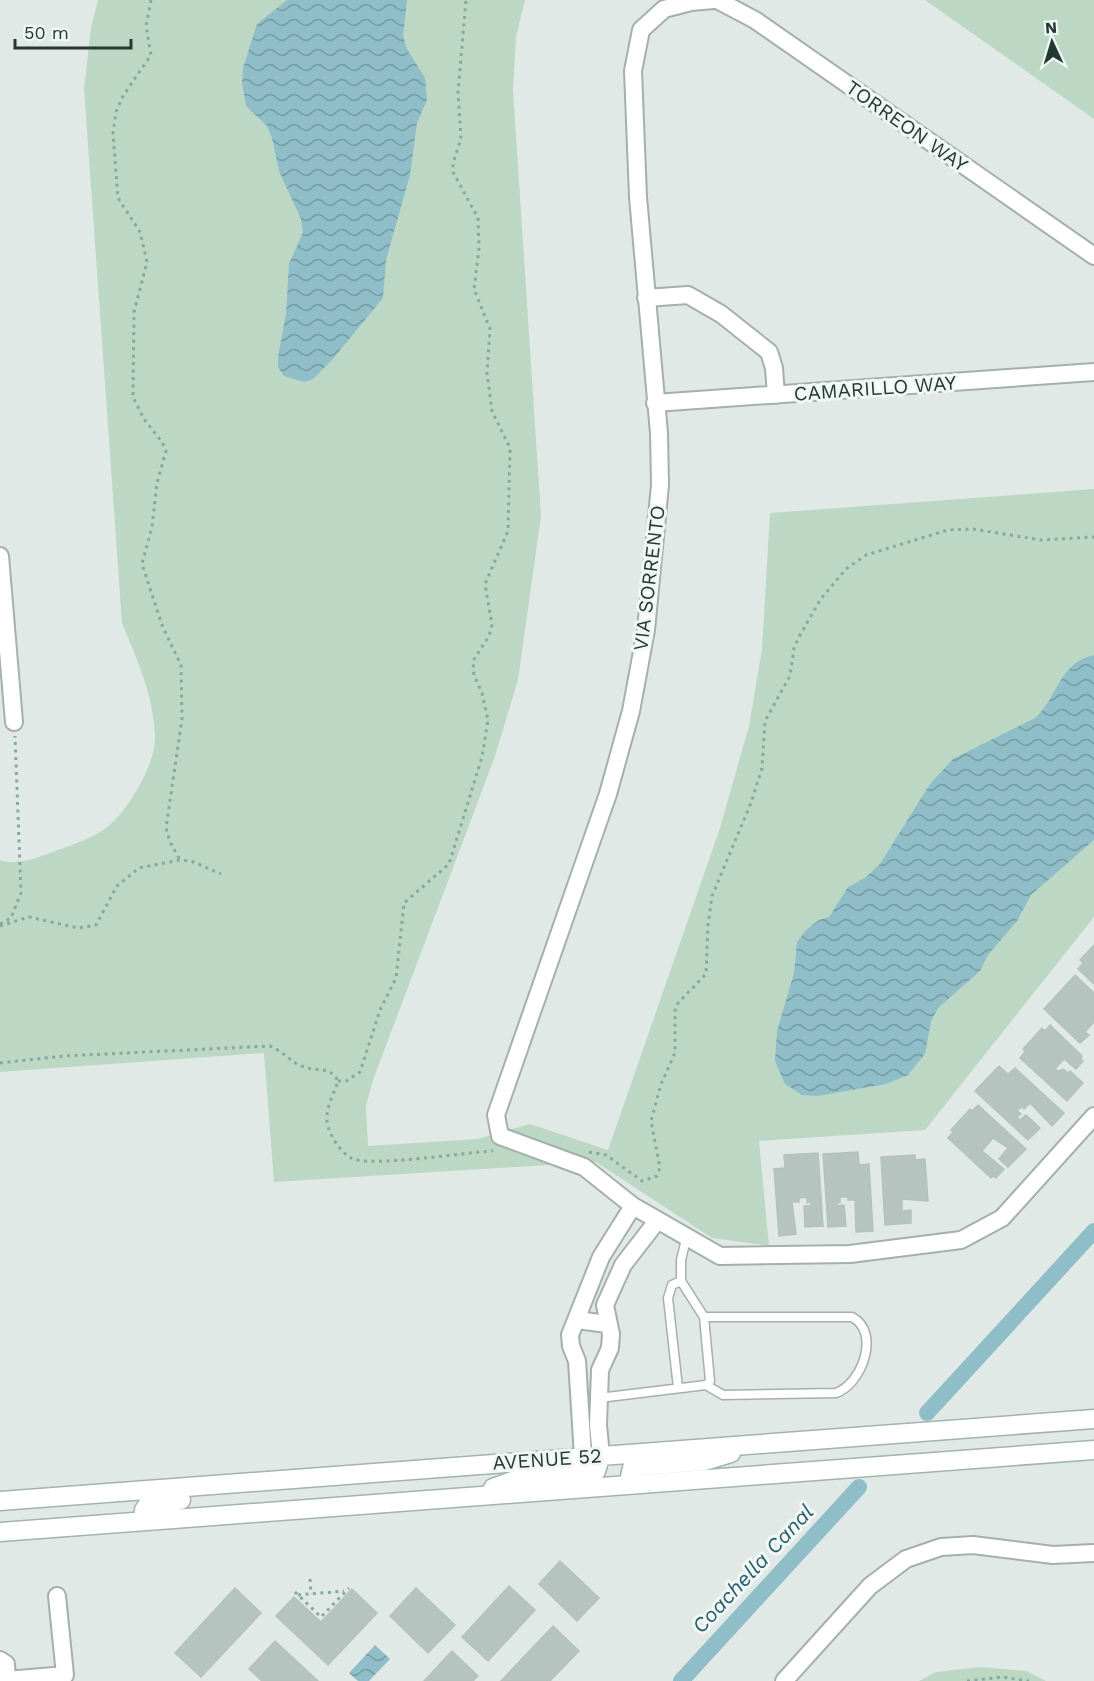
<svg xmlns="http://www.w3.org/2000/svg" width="1094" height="1681" font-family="'Work Sans',sans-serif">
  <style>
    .green { fill: #bcd8c5 }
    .water { fill: url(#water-waves) }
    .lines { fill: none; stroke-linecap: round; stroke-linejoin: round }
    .canal { stroke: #8fbdc8; stroke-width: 16 }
    .building { fill: #b6c4bf; stroke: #b4c2bd; stroke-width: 1.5 }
    .lane-casing { stroke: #a4b0ad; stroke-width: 11 }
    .street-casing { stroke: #a4b0ad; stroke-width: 20 }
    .secondary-casing { stroke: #a1b4ae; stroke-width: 21 }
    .path { stroke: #85a99f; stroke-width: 3; stroke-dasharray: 3 4.5; stroke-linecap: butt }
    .lane { stroke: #fff; stroke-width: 8 }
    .street { stroke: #fff; stroke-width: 16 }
    .secondary { stroke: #fff; stroke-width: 18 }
    .labels { text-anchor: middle; stroke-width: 6; stroke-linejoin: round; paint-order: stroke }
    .street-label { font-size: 20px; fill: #233833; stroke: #f1f7f4 }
    .water-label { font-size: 21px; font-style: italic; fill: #255d6c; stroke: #f1f7f4 }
  </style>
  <defs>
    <pattern id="water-waves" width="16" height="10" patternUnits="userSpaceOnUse" patternTransform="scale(1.5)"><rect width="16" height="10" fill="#8fbdc8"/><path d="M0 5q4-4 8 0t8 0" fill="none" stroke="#749ba3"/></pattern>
  </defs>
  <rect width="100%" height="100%" fill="#e1e9e6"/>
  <!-- green -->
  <path class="green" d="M98,0h427l-9,37 -3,53 28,426 -23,164 -24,79 -121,321 -7,26 2,40 109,-7 53,-15 78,26 112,-322 29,-102 13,-77 8,-136 324,-24v428l-169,213 -166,11 10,105 -57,-8 -116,-76 -322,20 -10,-129 -264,19v-212c20,7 47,-6 66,-13 15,-5 37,-14 48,-26 17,-17 42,-59 41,-84 -1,-40 -18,-78 -33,-114l-38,-534 7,-61z
    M925,0h169v119z
    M980,1667l46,4 20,10h-127l17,-9z"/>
  <!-- water -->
  <path class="water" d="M287,0h120l-4,36 4,13 18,29 2,22 -10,23 -7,52 -24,85 -3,38 -51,62 -19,19 -8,3 -21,-6 -6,-9v-10l8,-43 3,-50 14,-32 -2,-13 -22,-48 -7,-33 -5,-12 -21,-20 -4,-23 1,-15 14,-44z
    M1094,655v185l-63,55 -14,26 -29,34 -8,16 -42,37 -7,13 -6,33 -17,21 -22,9 -69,12 -15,-1 -17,-11 -10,-23 2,-30 17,-58 3,-31 9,-12 13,-10 10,-3 19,-30 17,-9 15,-14 50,-80 23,-25 82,-41c22,-19 24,-56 59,-63z
    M375,1645l15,14 -21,22h-11l-9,-8z"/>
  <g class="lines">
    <!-- canal -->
    <path class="canal" d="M927,1413l167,-182
      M681,1681l178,-194"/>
  </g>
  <!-- building -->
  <path class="building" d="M1094,945v39l-16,-15 5,-6 -3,-3z
    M1075,975l19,18v29l-9,10 4,3 -9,8 -36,-34z
    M1050,1025l32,31 -1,3 2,2 -7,8 -12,-10 -9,10 3,2 5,-2 5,4 2,-2 13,12 -16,18 -47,-43 5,-6 -2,-3 19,-21 3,3z
    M999,1066l9,8 7,-6 49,45 -12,13 -22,-23 -6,6 -3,-2 -4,4 4,3 -4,3 3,3 6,-5 14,13 -12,12 -53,-49z
    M978,1105l48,44 -18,18 -9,-8 9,-11 -15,-10 -11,13 22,18 -8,9 -3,-2 -2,2 -43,-40 5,-6 -2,-2 19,-21 2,2z
    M858,1152l1,13 10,-1 4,67 -17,1 -1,-32h-7v-3h-8v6h-3v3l7,-1 2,21 -18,1 -5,-73z
    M818,1153l5,73 -18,1 -1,-21h7v-4l-4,1v-6l-8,1v4h-7l4,32 -17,2 -5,-67 11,-1 -1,-13z
    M915,1155v5l10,-1 3,42 -26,-2v12l9,-1v13l-26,2 -4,-68z
    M560,1561l39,37 -22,23 -38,-37z
    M509,1586l26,24 -47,51 -26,-24z
    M235,1588l26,25 -60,64 -26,-24z
    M416,1588l39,37 -27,28 -38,-37z
    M352,1589l25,24 -49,52 -52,-49 18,-19 27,25z
    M553,1626l26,25 -29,30h-49z
    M275,1641l43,40h-56l-13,-12z
    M452,1651l26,25 -5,5h-49z"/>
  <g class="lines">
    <!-- lane casing -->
    <g class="lane-casing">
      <path id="lane" d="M704,1317h148c29,15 10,67 -16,76l-113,2 -17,-10
        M678,1388l-10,-90 4,-13 9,-4
        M599,1398l107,-13 4,-4 -6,-64 -23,-36v-21l6,-25"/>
    </g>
    <!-- street casing -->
    <g class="street-casing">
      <path id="street" d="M714,0l-23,2 -27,7 -23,21 -8,41 5,126 21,236 1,52 -14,145 -15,81 -23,83 -112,321 4,21 84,31 49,39 87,50 130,-2 111,-14 41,-22 92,-102
        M717,0l38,20 339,236
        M646,298l42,-3 33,19 48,38 5,16 2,27
        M655,403l439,-31
        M0,556l14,166
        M577,1320l30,4
        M601,1455l-3,-30 2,-55 10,-22 1,-14 -6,-29 18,-40 34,-44
        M583,1456l-6,-95 -6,-15 -1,-11 31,-78 32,-51
        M0,1660l6,4 1,17
        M7,1680l58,-5 -8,-79
        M784,1681l86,-95 36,-27 35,-12 32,-2 80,10 41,-2"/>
    </g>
    <!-- secondary casing -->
    <g class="secondary-casing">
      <path id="secondary" d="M628,1485l4,-17 7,-2 66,-5 26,-8
        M493,1488l28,-10 75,-7 5,-16
        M0,1501l1094,-82
        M143,1521l1,-11 4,-6 33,-4
        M0,1532l1094,-82"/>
    </g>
    <!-- path -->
    <path class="path" d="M151,0l-5,26 5,29 -28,41 -7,16 -3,21 5,65 22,34 7,30 -13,50 -1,85 11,22 18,23 4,9 -9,32 -5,44 -10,37 20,61 19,40 1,54 -16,109 4,14 10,18
      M0,924l11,-6 10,-25 -6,-157
      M0,926l29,-9 49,11 18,-3 21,-39 22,-18 41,-8 11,1 30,13
      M0,1063l64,-7 206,-10c13,5 21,17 34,21 14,5 25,-2 34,14 -4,13 -12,25 -11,40 1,12 13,31 24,37 18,10 115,-6 142,-7
      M338,1081h8l14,-9 20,-62 16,-32 8,-75 45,-39 33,-107 6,-37 -6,-27 -8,-18 -1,-14 16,-25 3,-11 -7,-41 23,-53 2,-83 -18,-37 -5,-38 3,-44 -16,-40 5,-41 -1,-30 -25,-46v-9l8,-24 -3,-47 8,-92
      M589,1152l17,3 36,26 15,-5 3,-8 -9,-47 10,-37 14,-31v-42l3,-8 28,-29 2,-49 4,-29 39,-93 11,-35 3,-47 25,-45 4,-28 5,-11 21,-37 26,-31 20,-14 82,-25 25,-1 68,11 53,-3
      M310,1579l1,15
      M295,1592l26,25 28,-29
      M298,1595l46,-4
      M967,1681l35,-4 27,4"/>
    <!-- lane -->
    <use href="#lane" class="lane"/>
    <!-- street -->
    <use href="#street" class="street"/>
    <!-- secondary -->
    <use href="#secondary" class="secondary"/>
  </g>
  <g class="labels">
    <!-- street labels -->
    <g class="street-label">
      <text transform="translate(907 126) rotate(35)" y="7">TORREON WAY</text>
      <text transform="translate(875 388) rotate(-4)" y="7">CAMARILLO WAY</text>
      <text transform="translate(649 578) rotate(-83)" y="7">VIA SORRENTO</text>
      <text transform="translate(547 1459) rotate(-4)" y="7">AVENUE 52</text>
    </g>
    <!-- water labels -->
    <g class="water-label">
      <text transform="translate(753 1569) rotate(-47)" y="7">Coachella Canal</text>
    </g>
  </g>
  <!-- north arrow -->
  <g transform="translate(1052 42) rotate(356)" stroke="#f1f7f4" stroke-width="4.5" paint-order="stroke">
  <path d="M0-4.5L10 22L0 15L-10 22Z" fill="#233833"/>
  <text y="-9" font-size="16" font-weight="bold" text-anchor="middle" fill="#233833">N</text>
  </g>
  <!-- scale -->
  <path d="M15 39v9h116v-9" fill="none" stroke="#233833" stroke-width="3"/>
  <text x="24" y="39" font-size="18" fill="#233833" stroke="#f1f7f4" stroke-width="4.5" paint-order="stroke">50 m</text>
</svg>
